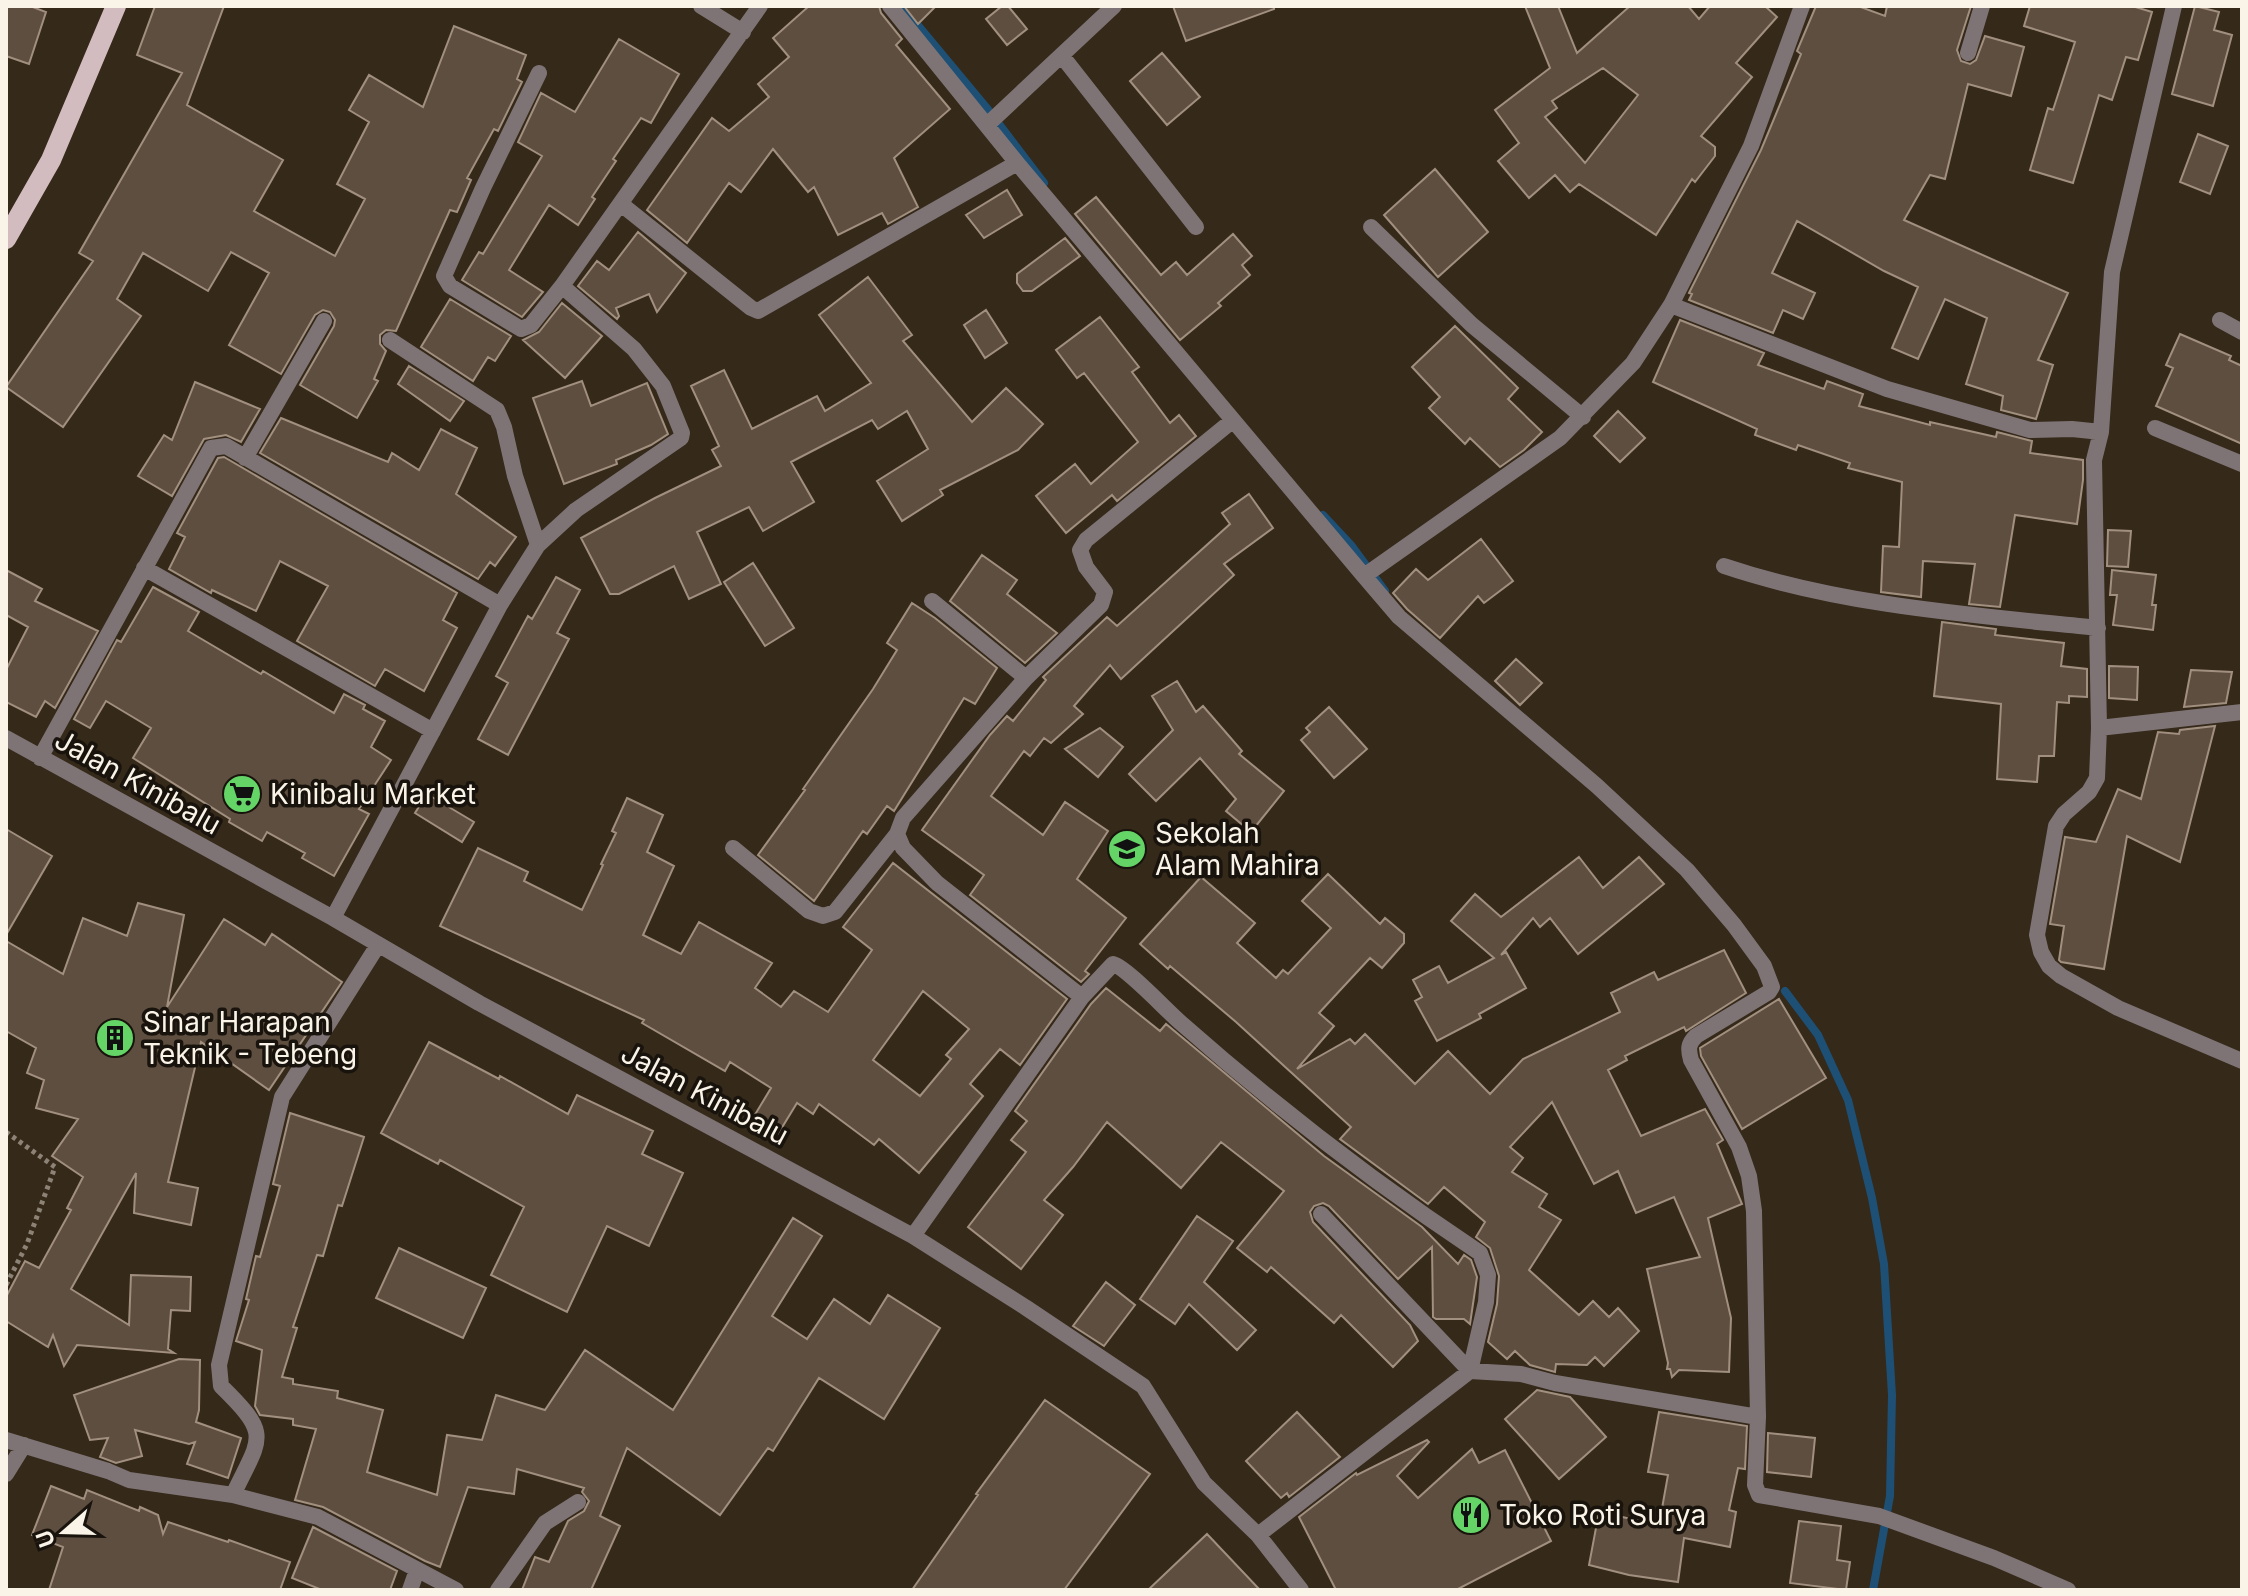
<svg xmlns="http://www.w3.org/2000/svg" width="2248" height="1596" font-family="Inter,sans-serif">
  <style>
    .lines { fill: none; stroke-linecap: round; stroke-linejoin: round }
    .stream { stroke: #1e5076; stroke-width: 8 }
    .building { fill: #5e4e3f; stroke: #a18f7f; stroke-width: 2; fill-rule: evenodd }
    .path { stroke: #8c8275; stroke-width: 5; stroke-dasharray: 4 4; stroke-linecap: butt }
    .street { stroke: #7f7475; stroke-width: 16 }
    .primary { stroke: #d3bcc0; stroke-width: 20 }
    .labels { text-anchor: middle; stroke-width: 7; stroke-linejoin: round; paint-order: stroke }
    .street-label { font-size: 28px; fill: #faf3e8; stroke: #18130c }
    .poi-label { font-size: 28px; fill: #faf3e8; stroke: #18130c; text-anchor: start }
  </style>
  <rect width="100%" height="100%" fill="#352919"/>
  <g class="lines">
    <!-- stream -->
    <path class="stream" d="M902,6l84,101 58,76
      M1323,515l28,30 34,46
      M1785,991l33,44 30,65 24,98 12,66 8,131 -2,101 -17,94"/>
  </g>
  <!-- building -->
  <path class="building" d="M6,6h24l16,6 -17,52 -23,-8z
    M155,6h69l-37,99 96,55 -29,51 81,45 30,-57 -28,-15 32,-62 -20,-12 20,-35 54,32 31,-81 72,29 -9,24 5,3 -24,49 -4,-2 -27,49 4,2 -14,32 -7,-2 -54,121 -10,-1 -6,5v9l6,7 -12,28 4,2 -21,37 -57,-33 34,-59 1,-6 -5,-8 -7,-2 -8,5 -34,59 -52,-29 40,-72 -38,-21 -23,39 -65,-38 -26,46 24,17 -78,111 -57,-40 87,-126 -14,-8 103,-180 -45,-18z
    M809,6h70l2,7 21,26 -6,6 54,64 -56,49 24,49 -30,17 -6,-11 -44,22 -24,-48 -6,5 -35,-43 -32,43 -12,-9 -42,60 -40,-33 65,-92 17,13 40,-34 -11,-13 31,-27 -16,-19z
    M904,6h32l-18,18z
    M1002,6h6l19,23 -20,16 -21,-26z
    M1173,6h101v3l-88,32z
    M1525,6h33l19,47 53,-47h58l11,13 11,-13h55l12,11 -41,46 16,14 -51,59 14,11v9l-20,26 -3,-3 -36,56 -77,-51 -9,8 -15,-17 -26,23 -31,-37 21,-18 -24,-33 55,-42zM1603,68l35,27 -53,68 -40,-46 12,-9 -5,-7z
    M1816,6h42l27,10 2,-10h84l-14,44 4,11 9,3 6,-4 9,-24 39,11 -13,49 -43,-12 -23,95 -15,-4 -26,45 164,73 -30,67 15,5 -17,54 -35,-9 2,-14 -37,-12 21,-66 -42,-19 -27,60 -26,-11 26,-61 -34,-16 -87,-50 -25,52 43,20 -12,26 -20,-9 -10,23 -84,-33 3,-6 -3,-1 72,-143 40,-96 -4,-3z
    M2030,6h102l20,6 -14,48 -12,-3 -14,43 -13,-5 -26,88 -43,-13 18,-62 5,2 22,-68 -51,-16z
    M2195,6l24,6 -5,18 18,5 -19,71 -41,-12z
    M619,39l60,35 -28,49 -10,-5 -28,41 3,2 -24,36 3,2 -17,26 -29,-20 -40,65 34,22 -21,25 -60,-37 17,-28 4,2 59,-98 -24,-14 23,-49 34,19z
    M1162,53l38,44 -33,28 -37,-44z
    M2198,134l30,12 -18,48 -30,-12z
    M1435,169l53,63 -50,45 -54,-62z
    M1007,190l15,25 -38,23 -18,-23z
    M1096,197l65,78 15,-13 11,13 46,-41 19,22 -10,9 8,10 -32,28 3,3 -41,34 -105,-126z
    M638,232l48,41 -29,39 -8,-18 -33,14 3,8 -2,3 -39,-33 19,-25 12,9z
    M1065,238l15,18 -48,35h-9l-6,-8v-9z
    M868,277l44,58 -9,6 69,81 34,-34 37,36 -25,26 -78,40 3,5 -41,26 -25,-40 51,-32 -21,-38 -29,18 -6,-9 -81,42 23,40 -51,29 -14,-24 -52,25 24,52 -32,15 -15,-33 -55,28h-9l-29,-56 74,-40 66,-32 -9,-16 7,-4 -28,-60 33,-16 28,59 65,-33 8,15 46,-28 -52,-68z
    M450,299l61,37 -16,25 -7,-4 -15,24 -52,-34z
    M562,303l40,33 -37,42 -42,-38 16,-8z
    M986,310l21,33 -22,15 -21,-33z
    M1100,317l39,50 -7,5 38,51 9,-8 17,21 -79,65 -5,-6 -46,38 -30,-37 39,-32 16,20 47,-42 -54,-69 -7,5 -21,-28z
    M1680,320l84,33 -6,12 66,24 3,-8 36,13 -4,12 71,19v-3l66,15 1,-5 35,9 -2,12 53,7v20l-6,44 -62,-9 -15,92 -31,-3 6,-40 -52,-3 -2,36 -40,-5 2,-46 16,1 3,-65 -54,-14 2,-5 -52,-18 -2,5 -41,-15 2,-6 -104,-47z
    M1455,326l63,62 -10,11 34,33 -18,18 -24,17 -30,-29 -5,6 -36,-36 11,-11 -28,-30z
    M2180,334l51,22 -2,4 13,6v78l-86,-38 17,-38 -7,-3z
    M409,366l55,35 -14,20 -52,-37z
    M582,381l9,25 56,-23 21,51 -17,11 -35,15 1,4 -53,20 -31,-86z
    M195,382l65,27 -19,33 -15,-7 -22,4 -32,57 -34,-20 26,-41 8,5z
    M1618,411l27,27 -25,24 -26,-26z
    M281,418l107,44 4,-9 27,17 22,-41 36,19 -21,46 60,43 -21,29 -5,-4 -12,17 -218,-126z
    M224,457l233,136 -14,27 14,8 -33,63 -39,-22 -10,17 -78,-45 31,-55 -48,-25 -24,50 -44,-21 -1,3 -42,-24 16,-32 -8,-4 41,-75z
    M1249,494l24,34 -49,36 10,11 -113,104 -11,-14 -36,41 9,8 -32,29 -7,-5 -14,18 -6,-5 -33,45 52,39 22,-33 43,29 -31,48 49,39 -41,53 4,3 -8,8 -111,-87 14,-20 -62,-45 68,-95 17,-19 6,5 33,-41 -3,-3 64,-60 10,9 113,-102 -8,-11z
    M2108,530l23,1 -3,36 -21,-1z
    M1481,539l32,42 -29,22 -6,-7 -38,42 -33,-29 -14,-16 23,-24 12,11z
    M982,555l35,25 -10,14 50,39 -32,30 -75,-62z
    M753,563l41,65 -29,18 -41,-64z
    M6,570l36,19 -7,12 63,30 -43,77 -10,-7 -9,16 -30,-15v-32l22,-43 -22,-12z
    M2112,570l44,5 -4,30h4l-3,25 -40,-5 4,-30h-7z
    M556,577l24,13 -23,43 12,6 -61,116 -30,-16 30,-56 -12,-7 32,-60 4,3z
    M153,587l46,25 -11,19 73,43 2,-3 71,42 10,-19 21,11 -2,4 22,12 -14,26 20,13 -32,49 10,5 -35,62 -32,-18 3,-5 -38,-21 -5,9 -33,-19 1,-3 -97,-61 18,-30 -45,-27 -16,27 -16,-9 43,-79 4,2z
    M912,603l23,15 62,50 -22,36 -11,-6 -70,113 -7,-5 -20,28 -4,-3 -49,70 -56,-46 47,-65 -2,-1 70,-100 24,-39 -10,-7z
    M1942,622l54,7 -1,6 69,8 -3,23 26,3v28l-18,-1v7l-12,-1 -3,54h-15l-2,26 -40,-3 4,-75 -67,-8z
    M1516,659l26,24 -22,22 -25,-24z
    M2109,666l29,1 -1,33 -28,-2z
    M2191,670l41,2 -6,31 -42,4z
    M1177,681l19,31 7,-6 39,45 -3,3 45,37 -33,41 -25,-21 10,-12 -36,-41 -44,43 -27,-27 44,-44 -21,-34z
    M1329,707l38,42 -33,29 -33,-38 9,-8 -4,-4z
    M2215,726l-35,136 -53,-26 -23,133 -43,-7 -2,-2 5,-34 -14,-2 15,-87 31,5 22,-53 23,10 17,-67 21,2 1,-4z
    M1100,728l23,19 -25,30 -33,-28z
    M427,794l47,28 -12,20 -47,-29z
    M627,798l36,17 -16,37 27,14 -31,69 38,19 18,-32 73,41 -17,25 26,19 13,-16 34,21 44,-62 -29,-23 50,-64 174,136 -47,66 -20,-16 -30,35 13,12 -64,77 -40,-34 -5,6 -55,-41 -6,10 -16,-11 -19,31 -25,-16 18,-30 -41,-26 -5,9 -83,-48 2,-3 -204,-94 38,-78 50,24 -4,9 58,29 21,-45 -2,-1 15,-31 -4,-2zM923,991l46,38 -23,26 5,4 -31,37 -47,-36z
    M6,829l46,27 -46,79z
    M1579,857l24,31 36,-31 25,27 -86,70 -28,-36 -10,9 -7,-9 -32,37 5,-3 20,36 -47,26 2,4 -44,23 -22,-40 7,-4 -9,-17 26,-14 9,17 46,-25 -43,-37 24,-27 26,23z
    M1328,874l52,50 5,-6 19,16v9l-22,25 -12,-10 -51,55 15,13 -37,43 53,-30 5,5 10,-10 50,50 33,-33 42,43 33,-35 97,-47 -9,-19 43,-21 4,8 66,-30 22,43 -60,38 -2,-4 -59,29 2,4 -19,10 33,66 64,-27 18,31 -6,4 25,60 -34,14 23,100 -2,54 -50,-2 -7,7 -2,-8h-3l1,-6 -21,-94 53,-12 -26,-60 -38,16 -18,-42 -24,13 -42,-82 -42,45 13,11 -11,14 35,22 -8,13 22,13 -32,50 50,45 14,-14 16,16 9,-9 21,23 -35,35 -9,-9 -8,8 -31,-1 -1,8 -25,-7 -15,-14 -8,8 -19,-17 9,-38 2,-28 -9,-28 -14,-11 9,-15 -41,-35 -16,17 -88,-65 11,-12 -115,-105 -66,-56 -2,3 -28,-25 61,-67 54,46 -18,20 39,35 7,-8 5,4 43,-46 -29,-27z
    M138,903l46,12 -17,92 57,-88 41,26 7,-11 70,48 -73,108 -68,-48 -33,140 30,6 -7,37 -57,-12 2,-40 -65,116 58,36 2,-50 60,2 -1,34 -19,-1 -3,39 6,4 -97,-8 -13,21 -11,-31 -5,12 -42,-26v-24l19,-36 14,7 32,-58 -4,-2 16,-31 -31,-21 26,-37 -42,-11 8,-28 -17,-7 9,-25 -30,-17v-90l57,33 20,-56 44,18z
    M1106,988l54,43 6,-7 158,132 98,71 36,37 6,-9 7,5 6,17 -7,47 -6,-5h-28l-3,-2 -1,-70 -34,32 -69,-73 -6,-3 -9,3 -4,6 3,10 97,103 8,16 -25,26 -52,-52 -7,8 -63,-56 -4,5 -30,-24 47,-57 -63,-49 -40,46 -74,-66 -34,45 -29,33 19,15 -42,54 -53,-42 58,-75 -15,-12 16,-19 -12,-10 76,-107z
    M1779,999l47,79 -84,51 -41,-73 -1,-8z
    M429,1042l70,37 1,-3 68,38 9,-19 76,36 -11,23 41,19 -34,73 -42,-20 -40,86 -76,-37 33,-68 -84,-47 -2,4 -57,-31z
    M290,1113l74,24 -22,69 -4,-1 -15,51 -6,-1 -24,72 4,1 -15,49 11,2v5l45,7 -1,7 46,12 -16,62 70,23 10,-60 35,5 14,-45 49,15 40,-60 88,60 120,-192 29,18 -50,80 35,23 27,-40 36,25 18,-29 52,33 -56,91 -65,-41 -46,73 -5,-3 -48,67 -93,-67 -27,68 20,10 -29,64h-69l13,-33 14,5 19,-41 16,-10 5,-10 -7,-9 2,-4 -67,-19 -3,25 -46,-7 -28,80 -15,-6 -102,-54 -28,-7 21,-71 -23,-4v-6l-33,-4 -5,-9 7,-56 -26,-9 13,-41 -3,-1 10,-43 4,1 20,-71 -7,-2z
    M1197,1216l36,25 -29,41 52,48 -19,20 -48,-46 -14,20 -35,-25z
    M399,1248l87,40 -23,50 -87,-40z
    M1106,1282l29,23 -31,41 -31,-20z
    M179,1359l21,1 -1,50 -3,12 45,16 -13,40 -41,-14 8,-22 -6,2 -54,-14 7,26 -26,7 -16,-6 8,-19 -18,2 -16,-45z
    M1537,1390l33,7 36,40 -47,42 -54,-60z
    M1045,1400l105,74 -86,116h-152l66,-95 -2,-1z
    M1297,1412l43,45 -51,40 -2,-4 -6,5 -35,-37z
    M1659,1412l88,14 -2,43 -7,-1 -9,42 7,2 -6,35 -46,-9 -6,44 -49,-7 -40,-10 10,-53 60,13 9,-50 -20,-3z
    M1768,1433l47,5 -4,39 -44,-5z
    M1427,1440l2,2 -32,34 21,22 54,-49 7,14 26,-13 46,91 -95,49h-120l-37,-73 57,-44 1,2z
    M51,1486l33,13 3,-9 52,21 1,-4 18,8 5,19 5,-12 60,20 1,-2 61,22 -10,28h-231l14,-43 -31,-12z
    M1799,1521l42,5 -4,34 13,2 -4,28 -56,-7z
    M313,1527l84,44 -7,19h-68l-30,-12z
    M1207,1534l53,56h-112z"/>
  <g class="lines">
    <!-- path -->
    <path class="path" d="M6,1132l49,35 -28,77 -21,41"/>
    <!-- street -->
    <path class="street" d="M701,6l42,26
      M890,6l127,157 347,413 196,-138 73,-75 38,-58 80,-159 51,-140
      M2174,6l-62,266 -11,160 -7,28 5,268 -2,50 -8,14 -25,22 -8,12 -19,109 4,17 8,14 12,10 57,32 124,53
      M1968,53l14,-47
      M1062,56l134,171
      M539,73l-56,115 -39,88 6,10 71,43 10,-4 31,-39
      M987,125l127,-119
      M621,204l130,104 7,3 259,-148
      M1371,227l101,98 111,92
      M1671,305l216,84 143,41 42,-1 29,3
      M2220,320l22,12
      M390,340l107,70 7,17 11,49 23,69
      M2155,428l87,36
      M245,458l79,-137
      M1724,566c119,40 249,49 374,62
      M144,568l289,163
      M932,601l94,77
      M2099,728l143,-16
      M6,738l327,180 146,85 434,233 112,71 118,79 61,97 54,52 43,55
      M40,758l171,-310 15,-2 274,159
      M733,848l76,63 14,5 12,-4 62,-78
      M333,918l167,-313 38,-60 38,-35 105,-72 1,-5 -19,-47 -29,-37 -72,-63 198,-280
      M1082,997l-145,-114 -34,-35 -6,-14 6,-16 123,-140 75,-73 4,-13 -19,-25 -6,-17 6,-10 146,-119
      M1321,1214l149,157 51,3 34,9 203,34 -4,-206 -5,-35 -10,-29 -48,-87c-3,-11 -3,-16 5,-24l73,-44 3,-5 -8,-21 -30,-41 -47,-55 -90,-84 -198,-169 -35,-41
      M913,1236l169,-239 31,-33c13,3 55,48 68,59 94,83 195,161 299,230l8,22 -2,27 -16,69 -212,164
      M1758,1417l-3,68 4,10 120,21 115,42 74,32
      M6,1440l102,31 21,9 104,15 85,22 138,73
      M6,1474l18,-29
      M233,1495c28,-59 39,-59 -12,-109l-2,-21 63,-268 96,-152
      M410,1590l7,-20
      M498,1590l47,-67 33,-21"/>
    <!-- primary -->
    <path class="primary" d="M6,239l45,-79 65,-154"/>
  </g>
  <!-- icons -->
  <defs>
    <g id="supermarket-disc" transform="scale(2)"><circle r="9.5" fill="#65d467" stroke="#18130c"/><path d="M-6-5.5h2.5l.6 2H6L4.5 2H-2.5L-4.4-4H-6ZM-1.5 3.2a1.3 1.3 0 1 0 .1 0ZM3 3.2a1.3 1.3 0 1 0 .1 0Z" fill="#111"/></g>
    <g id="school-disc" transform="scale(2)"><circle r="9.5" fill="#65d467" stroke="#18130c"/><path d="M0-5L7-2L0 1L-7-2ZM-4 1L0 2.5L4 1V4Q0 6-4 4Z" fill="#111"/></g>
    <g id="building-disc" transform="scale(2)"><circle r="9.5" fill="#65d467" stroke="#18130c"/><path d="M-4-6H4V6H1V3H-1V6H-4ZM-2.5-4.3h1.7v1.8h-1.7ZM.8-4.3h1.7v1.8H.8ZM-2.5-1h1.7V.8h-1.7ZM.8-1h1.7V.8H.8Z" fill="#111"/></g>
    <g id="restaurant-disc" transform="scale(2)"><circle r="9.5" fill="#65d467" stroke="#18130c"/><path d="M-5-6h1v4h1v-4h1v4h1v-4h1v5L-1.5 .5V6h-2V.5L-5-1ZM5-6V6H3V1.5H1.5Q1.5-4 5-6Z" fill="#111"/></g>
  </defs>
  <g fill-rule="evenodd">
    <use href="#supermarket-disc" x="242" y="794"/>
    <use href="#school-disc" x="1127" y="849"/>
    <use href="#building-disc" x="115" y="1038"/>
    <use href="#restaurant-disc" x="1471" y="1515"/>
  </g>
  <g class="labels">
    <!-- street labels -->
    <g class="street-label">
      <text transform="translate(138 782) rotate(29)" y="10">Jalan Kinibalu</text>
      <text transform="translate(705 1094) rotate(28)" y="10">Jalan Kinibalu</text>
    </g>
    <!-- poi labels -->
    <g class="poi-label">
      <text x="270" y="804">Kinibalu Market</text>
      <text x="1155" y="843">Sekolah<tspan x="1155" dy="32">Alam Mahira</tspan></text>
      <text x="143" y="1032">Sinar Harapan<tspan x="143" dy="32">Teknik - Tebeng</tspan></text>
      <text x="1499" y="1525">Toko Roti Surya</text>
    </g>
  </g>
  <!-- border -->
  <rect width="2248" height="1596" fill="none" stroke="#faf3e8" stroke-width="16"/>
  <!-- north arrow -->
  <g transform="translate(64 1532) rotate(250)" stroke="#18130c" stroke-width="6" paint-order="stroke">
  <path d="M0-6L14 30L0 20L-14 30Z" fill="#faf3e8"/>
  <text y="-12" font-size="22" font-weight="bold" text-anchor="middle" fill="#faf3e8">U</text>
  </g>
</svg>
